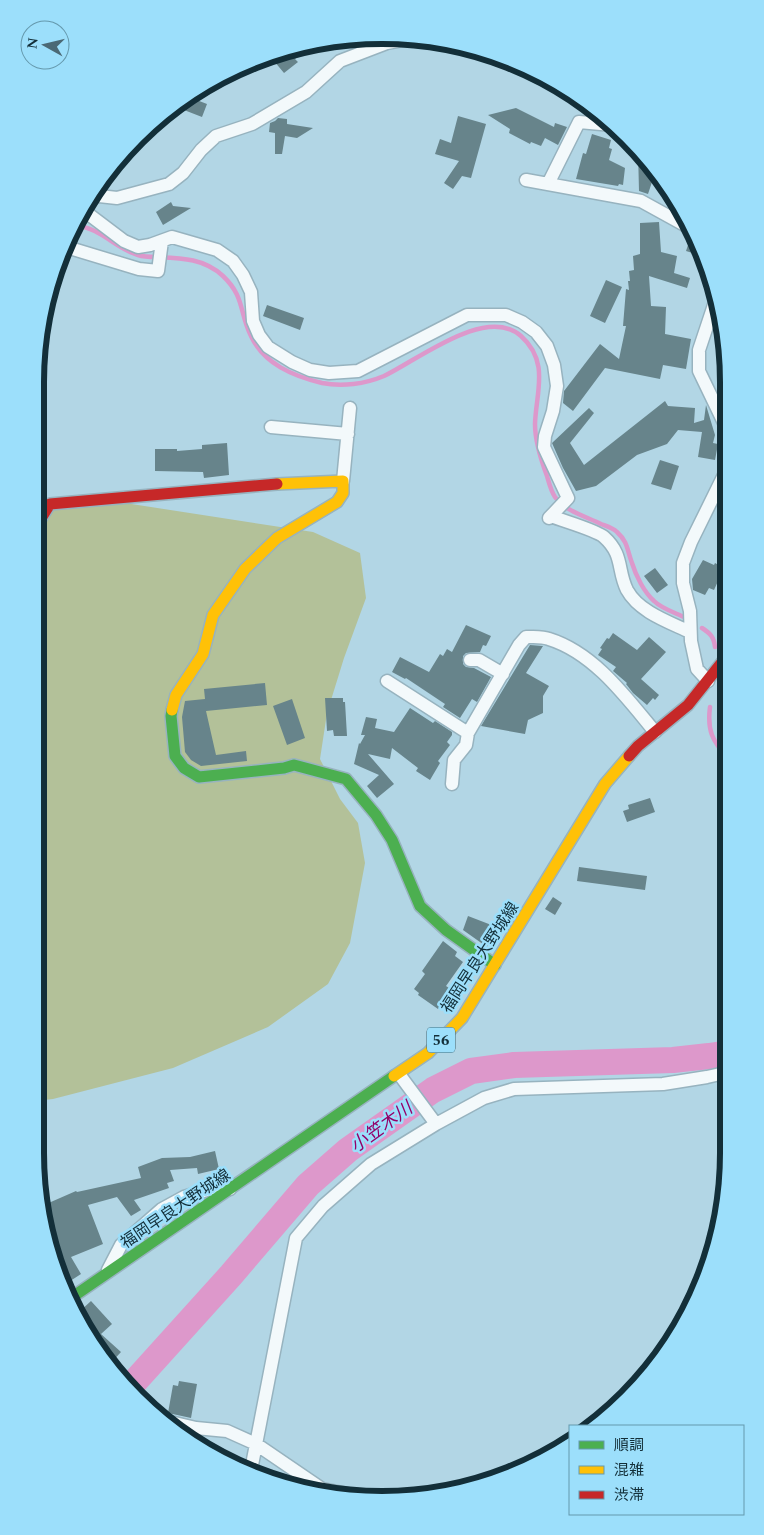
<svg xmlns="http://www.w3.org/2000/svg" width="764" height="1535" font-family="Spectral,'Noto Sans JP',serif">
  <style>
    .green { fill: #b3c199 }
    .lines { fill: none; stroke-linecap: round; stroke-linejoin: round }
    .stream { stroke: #dd98cb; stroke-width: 4.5 }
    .river { stroke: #dd98cb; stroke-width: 26 }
    .building { fill: #67848b }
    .street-casing { stroke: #97b3bf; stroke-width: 15 }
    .fast-casing { stroke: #97b3bf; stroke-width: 14 }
    .slow-casing { stroke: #97b3bf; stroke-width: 14 }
    .jam-casing { stroke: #97b3bf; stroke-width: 14 }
    .street { stroke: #f3f9fb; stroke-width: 12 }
    .fast { stroke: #4caf50; stroke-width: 11 }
    .slow { stroke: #ffc107; stroke-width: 11 }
    .jam { stroke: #c62828; stroke-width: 11 }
    .labels { text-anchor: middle; stroke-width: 5; stroke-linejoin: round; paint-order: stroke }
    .shield { fill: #9cdffb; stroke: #3c6473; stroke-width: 1 }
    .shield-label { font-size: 15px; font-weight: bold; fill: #132f39 }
    .street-label { font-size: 16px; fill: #132f39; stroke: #9cdffb }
    .water-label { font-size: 18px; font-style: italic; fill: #940069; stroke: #9cdffb }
    .rim { fill: none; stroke: #132f39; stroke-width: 6 }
  </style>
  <rect width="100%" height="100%" fill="#b2d6e5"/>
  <!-- green -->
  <path class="green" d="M70,497l29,2 214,33 47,21 6,45 -22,60 -17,55 -7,46 20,40 18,24 7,40 -15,80 -22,41 -60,43 -95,41 -120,31 -18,2v-601z"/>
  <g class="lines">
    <!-- stream -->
    <path class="stream" d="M74,225c28,3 40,23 64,30 6,2 12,2 18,2 24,1 48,1 67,19 22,21 16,36 28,60 13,28 42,40 71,47 20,4 43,1 62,-7 34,-16 102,-71 137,-40 29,26 15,56 14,88 0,18 6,36 12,52 2,7 4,15 8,21 10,14 32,20 46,27 5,2 12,4 16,8 11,10 10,18 15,31 4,13 12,29 22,38 8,8 22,12 32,17
      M702,628c8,5 12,9 13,19
      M710,707c-3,23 2,34 18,51"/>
    <!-- river -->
    <path class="river" d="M129,1388l102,-113 77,-90 40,-35 85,-60 38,-19 43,-6 159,-5 36,-4 20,-3"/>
  </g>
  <!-- building -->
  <path class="building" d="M316,42l-21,17 3,3 -14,11 -15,-18z
    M189,97l18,7 -5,13 -18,-7z
    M516,108l38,19 1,-4 12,4 -9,18 -13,-7 -4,8 -10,-4 -1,2 -21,-11 1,-4 -22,-14z
    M458,116l28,8 -15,54 -9,-2 -9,13 -9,-6 15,-22 -24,-7 5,-15 11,4z
    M278,118l9,1v5l26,4 -16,10 -12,-2 -3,18h-7v-21l-6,-1 1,-9 5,-2z
    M592,134l19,6 -2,8 3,1 -3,11 16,8 -2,17 -4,-1 -1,2 -42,-7 7,-26 3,1z
    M638,151l18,19 -8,24 -9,-3z
    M171,202l2,4 18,2 -28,17 -7,-13z
    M659,222l2,30 16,4 -3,17 16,5 -3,10 -38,-12 2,30 15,1 -1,27 26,5 -5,30 -23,-4 -3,14 -55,-11 -32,43 -10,-8 1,-12 36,-47 19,15 7,-33h-3l3,-37 3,1 -1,-9h2l-1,-10 5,-1 -1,-14 7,-2v-31z
    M690,239l8,3 3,5 -2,8 -13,-4z
    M606,280l16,7 -17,36 -15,-7z
    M267,305l37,13 -4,12 -37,-14z
    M665,401l3,5 27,2 -1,15 10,-3 2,-15 9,30 -2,8 5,1 -3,16 -17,-3 4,-25 -24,-2 -11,14 -30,11 -41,31 -20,5 -13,-23 -11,-25 37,-35 5,5 -24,30 14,22z
    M227,443l2,32 -25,3 -1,-6 -48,-1v-22h22v2l25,-2v-4z
    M660,460l19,6 -8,24 -20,-6z
    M703,560l11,5 1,-2 9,5 -10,22 -5,-2 -4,7 -12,-5 -1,-11z
    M655,568l13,17 -11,8 -13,-17z
    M466,625l25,11 -5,10 -3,-1 -3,7 -14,1 -3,3v8l3,3 8,1 17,9 -14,25 -5,-3 -12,19 -17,-11 2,-3 -39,-26 -1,1 -13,-7 8,-15 29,15 11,-18 3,2 4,-7 5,3z
    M613,633l24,17 12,-13 17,15 -25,27 18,16 -4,5 -2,-2 -6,7 -14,-12 -7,-9 1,-1 -14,-12 3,-4 -18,-12 4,-6 -2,-1 7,-10 2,1z
    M530,645l13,1 -17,27 23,13 -6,10v17l-15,7 -3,14 -44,-8z
    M265,683l2,22 -61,6 10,44 30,-4 1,10 -46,5 -10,-6 -6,-8 -3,-35 3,-16 20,-2 -1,-10z
    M325,698h18v4h2l2,34h-13l-1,-6 -6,1z
    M292,699l13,39 -18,7 -14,-39z
    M410,708l23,15 2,-2 17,11v3l-5,7 3,3 -12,16 2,2 -10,17 -14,-9 2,-3 -26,-20 -2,11 -22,-5 26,30 -17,14 -10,-12 12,-11 -25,-11 5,-21 1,1 5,-9h-4l5,-18 11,2 -2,9 19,4z
    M650,798l5,14 -28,10 -4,-11 6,-2 -1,-4z
    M579,867l68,9 -2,14 -68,-9z
    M553,897l9,6 -7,12 -10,-6z
    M468,916l26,10 -7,21 -24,-17z
    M443,941l14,11 -2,4 8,6 -17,24 6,4 -14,19 -20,-14 1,-2 -5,-4 11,-15 -3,-3z
    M215,1151l4,18 -21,5 -1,-6 -27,2 4,11 -7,2 2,5 -35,12 7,10 -10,6 -14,-19 -29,8 15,39 -32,13 10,17 -17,11 -10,-20 -10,-60 32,-14 1,1 64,-14 -3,-11 24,-9 28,-1z
    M91,1301l21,23 -11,10 20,18 -13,14 -29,-54z
    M179,1381l18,3 -6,34 -23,-5 5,-28 5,1z"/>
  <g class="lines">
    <!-- street casing -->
    <g class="street-casing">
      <path id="street" d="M526,180l115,21 49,27
        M548,184l31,-62 33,3
        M90,195l27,3 52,-14 14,-11 18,-23 15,-14 36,-12 54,-32 34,-31 47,-18 27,-5
        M81,212l6,1 37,28 14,6 12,-2 22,-8 45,13 16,11 10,14 8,17 2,29 6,14 9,12 24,15 18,8 19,3 29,-2 109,-56h39l16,7 14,10 11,14 7,19 3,21 -4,25 -8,25 -1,11 24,51 -19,20
        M63,246l76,23 19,2 4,-30
        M716,299l-17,51v21l27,56
        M271,427l77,7
        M343,481l7,-73
        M551,516c12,5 45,14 53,21 20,18 13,33 23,53 12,22 42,32 63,42
        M470,660h9l24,14
        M387,681l81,52 51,-88 7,-8c7,0 16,-1 23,2 45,14 77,58 106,93
        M708,681l-11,-12 -6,-28 -1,-30 -7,-28v-20l8,-21 35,-71
        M452,784l2,-24 12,-15 2,-12
        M399,1074l37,50
        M108,1270l13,-25 41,-36 22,-12 26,-8h20
        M162,1420l34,8 31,3 29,13 66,45 26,5
        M251,1470l45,-232 27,-32 48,-42 65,-40 48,-26 30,-9 149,-5 44,-7 22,-5"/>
    </g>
    <!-- fast casing -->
    <g class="fast-casing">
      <path id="fast" d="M172,710l-1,6 4,40 9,12 15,9 85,-9 10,-3 52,14 30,36 16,25 28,66 26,24 49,35
        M71,1298l323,-222"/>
    </g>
    <!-- slow casing -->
    <g class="slow-casing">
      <path id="slow" d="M172,710l4,-15 27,-41 10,-39 32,-46 32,-31 60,-36 6,-9v-12l-66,3
        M394,1076l34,-23 34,-35 143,-234 24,-28"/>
    </g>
    <!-- jam casing -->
    <g class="jam-casing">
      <path id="jam" d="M35,528l15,-24 227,-20
        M629,756l9,-10 50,-41 39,-49"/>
    </g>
    <!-- street -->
    <use href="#street" class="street"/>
    <!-- fast -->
    <use href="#fast" class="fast"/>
    <!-- slow -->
    <use href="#slow" class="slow"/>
    <!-- jam -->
    <use href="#jam" class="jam"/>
  </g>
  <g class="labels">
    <!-- shield labels -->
    <rect class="shield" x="427" y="1027.5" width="28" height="25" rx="4"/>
    <g class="shield-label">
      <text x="441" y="1045">56</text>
    </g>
    <!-- street labels -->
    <g class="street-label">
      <text transform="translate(479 957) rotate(-57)" y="6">福岡早良大野城線</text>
      <text transform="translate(175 1208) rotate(-34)" y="6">福岡早良大野城線</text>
    </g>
    <!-- water labels -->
    <g class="water-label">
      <text transform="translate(381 1127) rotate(-36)" y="6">小笠木川</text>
    </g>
  </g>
  <!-- crop -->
  <path d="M0 0H764V1535H0ZM382 44H382A338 338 0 0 1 720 382V1153A338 338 0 0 1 382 1491H382A338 338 0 0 1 44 1153V382A338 338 0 0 1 382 44Z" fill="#9cdffb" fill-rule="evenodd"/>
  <path class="rim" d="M382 44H382A338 338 0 0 1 720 382V1153A338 338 0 0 1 382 1491H382A338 338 0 0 1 44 1153V382A338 338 0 0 1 382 44Z"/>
  <!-- legend -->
  <rect x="569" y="1425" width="175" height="90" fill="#9cdffb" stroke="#6599ad"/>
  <rect x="579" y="1441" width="25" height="8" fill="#4caf50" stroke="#6599ad"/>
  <text x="614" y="1450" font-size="15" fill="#132f39">順調</text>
  <rect x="579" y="1466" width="25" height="8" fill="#ffc107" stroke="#6599ad"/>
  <text x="614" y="1475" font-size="15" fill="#132f39">混雑</text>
  <rect x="579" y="1491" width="25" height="8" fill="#c62828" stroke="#6599ad"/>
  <text x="614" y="1500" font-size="15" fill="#132f39">渋滞</text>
  <!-- north arrow -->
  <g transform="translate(45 45) rotate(278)"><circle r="24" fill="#9cdffb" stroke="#6599ad"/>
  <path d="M0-4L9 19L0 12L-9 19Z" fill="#4b6975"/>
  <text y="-8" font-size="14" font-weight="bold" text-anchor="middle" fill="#132f39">N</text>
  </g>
</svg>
